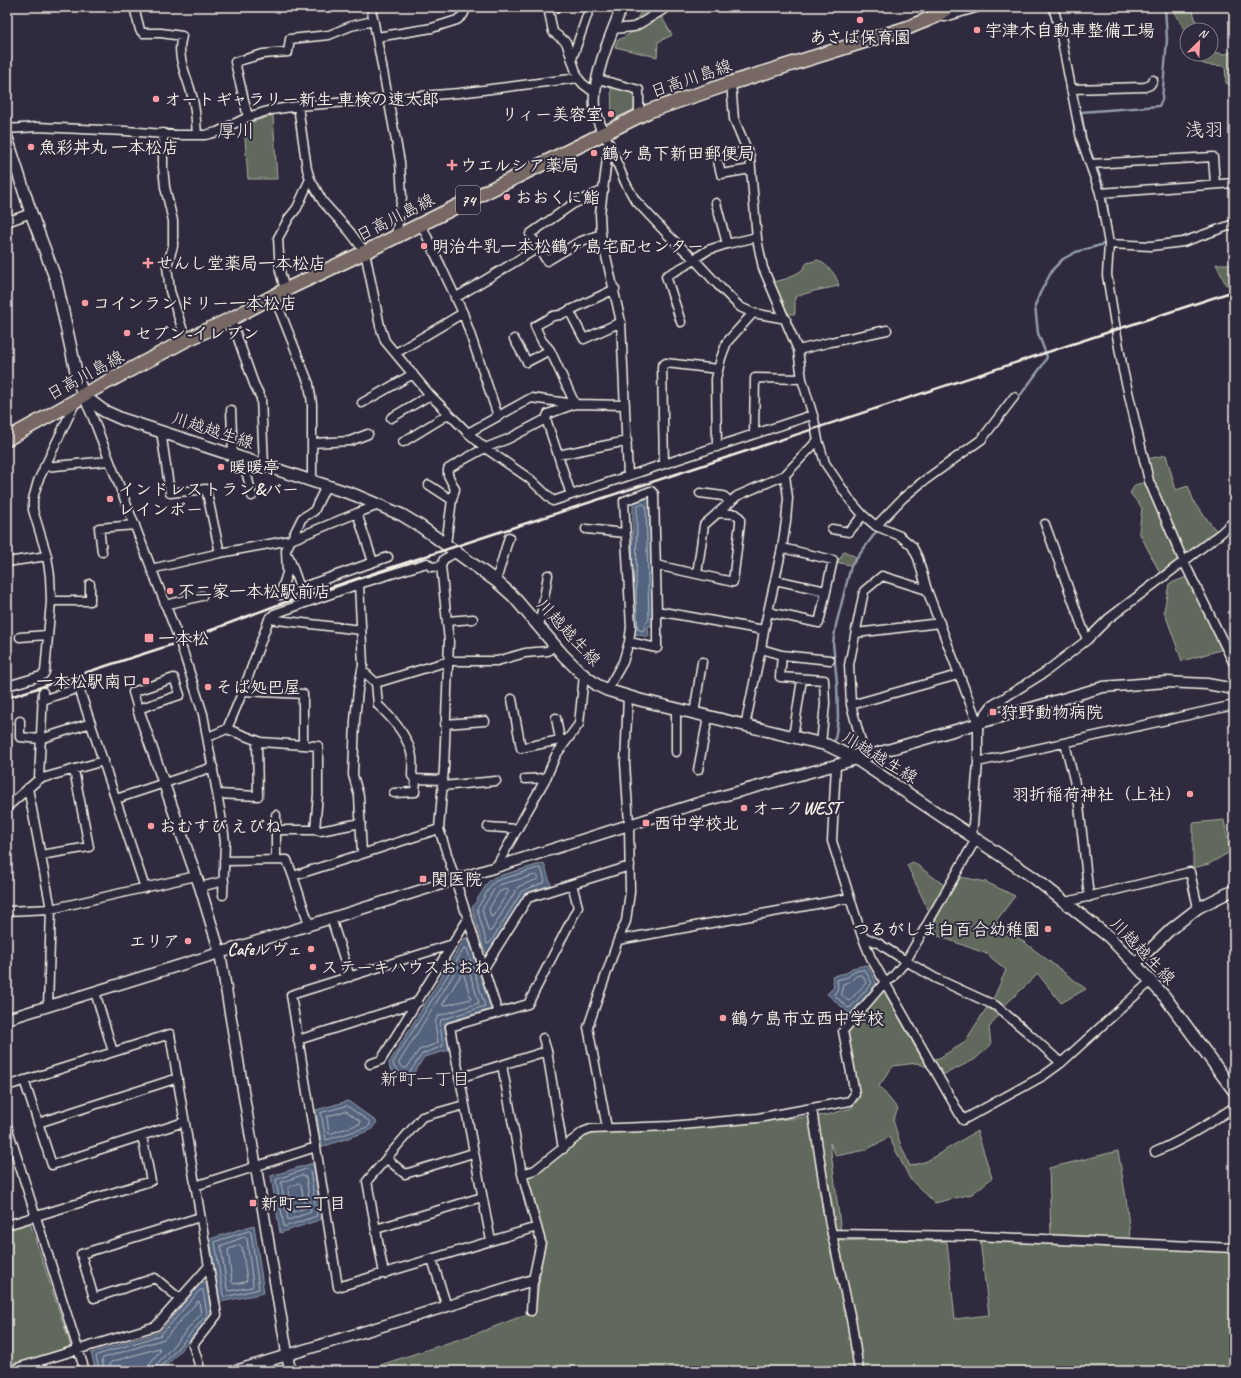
<svg xmlns="http://www.w3.org/2000/svg" width="1241" height="1378" font-family="Caveat,'Klee One',sans-serif">
  <style>
    .green { fill: #61695c; stroke: #aaada2 }
    .water { fill: #52647d; stroke: #939ca8 }
    .lines { fill: none; stroke-linecap: round; stroke-linejoin: round }
    .shore { stroke: #b3b9bd; stroke-width: 1 }
    .stream { stroke: #939ca8; stroke-width: 2.5 }
    .minor-casing { stroke: #f4f1e8; stroke-width: 11 }
    .tertiary-casing { stroke: #f4f1e8; stroke-width: 13 }
    .secondary-casing { stroke: #f4f1e8; stroke-width: 14 }
    .primary-casing { stroke: #f4f1e8; stroke-width: 16 }
    .minor { stroke: #2f2a3d; stroke-width: 8 }
    .tertiary { stroke: #2f2a3d; stroke-width: 10 }
    .secondary { stroke: #2f2a3d; stroke-width: 11 }
    .primary { stroke: #776864; stroke-width: 13 }
    .rail { stroke: #f4f1e8; stroke-width: 2.5 }
    .poi-dot { fill: #ff9aa2; stroke: #2f2a3d; stroke-width: 1.5 }
    .labels { text-anchor: middle; stroke-width: 4; stroke-linejoin: round; paint-order: stroke }
    .shield { fill: #2f2a3d; stroke: #b9b5b5; stroke-width: 1 }
    .shield-label { font-size: 16px; font-weight: bold; fill: #f4f1e8 }
    .poi-label { font-size: 17px; font-weight: bold; fill: #f4f1e8; stroke: #2f2a3d; text-anchor: start }
    .street-label { font-size: 17px; fill: #f4f1e8; stroke: #2f2a3d }
    .neighbourhood-label { font-size: 18px; fill: #f4f1e8; stroke: #2f2a3d }
    .quarter-label { font-size: 19px; fill: #f4f1e8; stroke: #2f2a3d }
  </style>
  <rect width="100%" height="100%" fill="#2f2a3d"/>
  <filter id="ink" filterUnits="userSpaceOnUse"><feTurbulence type="fractalNoise" baseFrequency=".025" numOctaves="2"/><feDisplacementMap in="SourceGraphic" scale="8" xChannelSelector="R" yChannelSelector="G"/><feConvolveMatrix kernelMatrix="1 2 1 2 8 2 1 2 1" color-interpolation-filters="sRGB"/></filter>
  <g filter="url(#ink)">
    <!-- green -->
    <path class="green" d="M644,7h18l-27,15z
      M1172,7h20l6,23h-11v20l-1,-17z
      M661,16l11,19 -14,7 -1,15 -42,-10 2,-6z
      M1234,51v36l-8,-4 -1,-17 -18,-1 -17,-6 -2,-5h23v-2l15,2z
      M611,87l23,5 1,2v15l-19,9 -4,-1z
      M273,115l4,64h-29l-4,-54z
      M818,260c11,7 18,13 21,26l-25,5 -19,6v17h-6l-10,-15 -6,-17 13,-3 15,-8 6,-8z
      M1216,264h18v19l-8,2z
      M1166,455l10,35 12,-4 7,18 23,29 -57,42 -22,-43 3,-24 -12,-15 5,-8 17,-5 -5,-21z
      M844,551l12,6 -6,8 -15,-3 1,-4 4,1z
      M1189,576l35,73 -42,12 -18,-50 5,-27z
      M1224,820l6,32 -21,12 -16,4v-45z
      M913,862l39,29 9,-14 25,5 29,14 -19,25 90,68 -25,14 -23,-29 -34,32 -15,22 2,17 -17,15 -29,14 -28,-11 -24,3 -14,20 19,23 -5,11 8,26 9,20 17,-5 50,-30 15,47 -20,16 -37,9 -25,-24 -21,-42 -23,13 -30,6 -6,-13 12,98 37,-2 68,3 8,77 34,-4 -9,-75 71,-5 -2,-67 69,-17 8,47 5,48 79,4 24,4v117h-872l116,-38 57,-22 10,-72 -18,-62 59,-42 8,-3 102,-4 131,-13 24,-7 9,-10 -17,-67 40,-42 40,72 16,-3 25,-15 31,-48 11,-25 -19,-16 -54,-20 -3,-5 4,-7 -27,-57z
      M30,1223l41,124 -64,20v-137z"/>
    <!-- water -->
    <path class="water" d="M648,498l1,1 5,127h-6l1,11 -15,-3 -2,-32 1,-98 2,-2z
      M544,863l7,22 -26,8 -37,60 -3,-1 -13,-44 16,-26 7,-5z
      M465,938h3l23,71 -47,14 5,27 -25,7 -16,26 -18,-14 -1,-6z
      M867,965l9,16v4l-26,29 -23,-20 7,-7 -2,-11 14,-3 6,-5z
      M348,1101l29,21 -6,8 -49,17 -6,-37z
      M313,1163l9,56 -42,14 -9,-57z
      M254,1225l10,68 -44,9 -10,-63z
      M202,1282h4l5,32 -2,4 -47,53h-66l-5,-18 69,-21z"/>
    <g class="lines">
      <!-- shore -->
      <path class="shore" d="M644,504l2,2 3,114 -4,4 -1,6 -2,1 -4,-2 -2,-28 1,-94z
        M539,868l3,2 3,12 -23,9 -32,52 -3,1 -10,-35 14,-24 5,-4z
        M536,875l2,1v3l-16,6 -4,2 -27,44h-3l-6,-22 13,-21 4,-3z
        M506,889l2,1v2l-15,24 -2,1 -2,-8 10,-17z
        M465,948l2,1 18,57 -44,14 -1,4 3,22 -21,8 -14,21 -3,1 -11,-9 -1,-4z
        M463,960l3,1 13,42 -41,13 -3,7 3,20 -19,7 -12,18h-3l-4,-3 -1,-2z
        M865,970l7,13 -21,24 -3,1 -14,-13 4,-7 -1,-8 11,-3 6,-6z
        M462,974l2,1 7,24 -28,7v-2z
        M861,975l2,1 3,7 -16,17 -2,1 -7,-7 2,-10 8,-3 5,-5z
        M347,1106l23,16v3l-2,2 -42,13 -5,-27z
        M346,1111l14,10v3l-31,10 -2,-17z
        M307,1169l3,2 7,45 -33,11 -8,-47z
        M303,1175l3,2 5,35 -23,8 -7,-37z
        M299,1183l2,2 4,23 -12,4 -1,-1 -4,-23z
        M249,1231l2,1 8,57 -34,8 -2,-2 -8,-53z
        M245,1237l2,2 6,46 -1,2 -23,4 -2,-2 -6,-43z
        M240,1245l2,2 5,33 -2,2 -11,2 -2,-2 -4,-32z
        M100,1371l-4,-14 1,-2 64,-20 39,-45h3l4,23 -1,3 -45,51 -1,4
        M105,1371l-3,-11 1,-2 61,-19 33,-37 2,-1 2,13 -44,50 -2,7
        M111,1371l-1,-7 1,-2 48,-14 1,3 -10,12 -1,8"/>
      <!-- stream -->
      <path class="stream" d="M1112,242l-7,-53 -19,-49 -5,-28 78,-6 3,-6 5,-60 -2,-33
        M1016,401l26,-35 5,-9 -9,-24 -3,-27 5,-13 13,-24 10,-10 13,-7 32,-9
        M835,740l3,-22 -1,-35 -4,-40 3,-18 15,-59 28,-38"/>
      <!-- minor casing -->
      <g class="minor-casing">
        <path id="minor" d="M134,7l6,23 3,3h18l21,3c-7,22 7,43 11,64 3,12 3,23 4,35
          M371,7l29,155 2,35 -6,39
          M548,7l5,25 13,10 12,36 5,6 12,9
          M1053,7l7,24 21,108 19,54 9,51 -2,31 9,55 7,40 26,111 34,79 51,104
          M548,9l9,-2
          M937,16l8,1 34,-10
          M613,29l21,-2 34,-20
          M377,37l55,-9 25,-8 6,-5 4,-8
          M572,59l18,-52
          M598,79l41,11v26
          M731,83l3,36 16,38 7,82 6,29 35,82 4,29 12,40 4,21 7,23 25,37 13,15 13,11 24,10 12,10 6,12 9,32 51,134v38l-6,75
          M1071,89l74,-2 5,-2 3,-5
          M298,106l9,63 3,10 13,23 27,30 15,20 15,74 5,15 45,54 38,38 17,15 45,31 23,22 75,-25
          M248,117l-13,-55 28,-8 25,-2 2,-13 39,-4 22,-9 22,-5
          M7,129l30,-2 89,4 51,4h28l12,-3 31,-15 23,-7 27,-4 161,-13 119,-15
          M163,133v34l2,20 8,34v25l-6,20 3,25 16,49
          M603,133l6,10 -9,71 1,20 20,88 7,154 184,-61
          M609,144l16,38 10,18 33,35 26,24 24,26 22,22 13,6 33,6
          M747,151l-30,6 4,17 30,-5
          M1090,164l123,-7 2,27
          M1100,193l134,-10
          M716,203l11,41 30,-7
          M7,222l24,-9
          M421,224l42,89 35,103
          M601,234l-22,8 -32,19 -17,-27 43,-30 31,-14
          M1109,244l42,2 32,-4 51,-18
          M615,289l-55,26 -7,1 -18,10 7,15 8,9 25,54 -27,10 -2,5 12,36 69,-14
          M285,290l-5,-19 -2,-33 11,-20 8,-10 13,-29
          M274,296l35,88 3,20v77
          M455,298l83,-50
          M569,310l15,29 37,-17
          M231,319l23,65 7,14 3,67
          M681,322l-15,-46 24,-13 4,-4 14,-9 19,-6
          M514,339l13,23 23,-12
          M798,350l33,-8 56,-12
          M396,353l67,-40
          M83,396l10,22 87,224 23,72 20,113 2,15 -2,53
          M362,403l51,-29
          M231,410l2,45
          M391,418l39,-23
          M161,431l9,62 36,-4 14,64
          M468,433l63,-35 44,6 50,1
          M754,434l1,-56 47,1
          M403,442l46,-28
          M313,443l37,-2 18,-7
          M717,447l-1,-68 5,-21 6,-16 26,-29
          M558,455l13,40
          M243,458l9,38
          M664,464l-2,-98 4,-3 52,6
          M44,467l65,-6
          M429,485l23,15
          M326,486l-12,25 -12,7 -16,32 1,23 -7,22 108,-38
          M700,493l23,3 8,6
          M357,513l22,-8
          M1045,524l42,116
          M876,526l27,-28 18,-15 61,-44 32,-42
          M586,529l39,4
          M832,529l17,3 14,-17
          M446,544l6,-44 3,-11 -7,-14v-6l15,-9 22,-12 23,-9 38,-20
          M102,552l-3,-24 36,-3
          M457,552l-13,7 -3,7 8,75 -5,127 -5,61 59,184
          M289,557l11,31
          M7,562l40,-6
          M656,565l77,17 7,-59v-5l-4,-4 -19,-1
          M151,569l69,-16 71,-13 66,-27 16,49
          M697,574l7,-49 33,-29 48,-21
          M775,580l51,11
          M496,581l13,-44
          M51,601h39v-17
          M165,605l37,-9
          M768,612l51,11 14,-63 -51,-12
          M269,619l92,11
          M447,621l26,-2
          M539,627l9,-52
          M856,633l84,-10
          M20,637l27,-2
          M629,642l2,-15 -7,-126 27,-10 3,3 3,117 107,19
          M761,649l21,6 48,5
          M782,655l-2,22 44,3 1,24 -4,40
          M362,670l14,13 2,22c14,13 31,32 34,52 1,6 0,13 0,19l4,3 26,1
          M174,678l6,17 -42,14 -5,-17z
          M376,683l73,-22h48l28,-8 23,-2 6,-6
          M7,686l34,-10 2,-1 2,-3 6,-71 -1,-25 -3,-20 -14,-46v-11l5,-18 38,-80
          M607,690l16,-28 6,-20 28,6v-37
          M512,699l9,49 39,-8h7
          M42,700l37,-12 66,200
          M851,705l107,-30
          M694,714l8,-52
          M556,718l4,22
          M20,721v16l20,2 51,-16
          M445,724l40,-3
          M978,724l13,-18 53,-33 43,-33 21,-21 113,-86 13,-12
          M745,726l16,-77 3,-19 18,-82 4,-27 2,-23 -3,-23 33,-35
          M227,729l34,13 42,3v-51l-60,-3
          M208,737l19,-8 16,-38 26,-72 5,-5 85,-30 68,-21 4,4 10,-1
          M793,737l9,-58
          M1065,743l13,53 11,101
          M303,745l15,1v48l-3,36 5,1 41,-8
          M676,752v-43
          M856,759l5,-18 -10,-36 -2,-40 15,-74 18,-15 45,14
          M978,762l256,-57
          M836,765l-4,76 30,95 9,22 92,162 80,-44 18,-13 90,-82
          M698,770l10,-53
          M39,779l4,-87
          M525,779l21,-1
          M442,786l54,-5
          M28,788l23,121 -3,98
          M394,793l21,-1 1,-13
          M218,794l40,2 -1,-55
          M116,799l97,-32
          M7,807l32,-28 65,-18
          M488,827l30,2
          M276,830h39
          M362,854l77,-25
          M41,855l48,-8 -15,-77
          M276,859v-44
          M224,861l63,-1 6,16
          M496,867l50,-89 10,-23 23,-31 5,-49
          M572,884l58,-18
          M200,887l24,-6
          M1066,902l124,-30 8,36
          M7,911l44,-2 145,-33
          M331,918l19,59
          M309,924l-16,-48 69,-22 -3,-58 -6,-21 2,-55 3,-30 5,-25 -4,-81
          M862,936l16,7 28,18 29,17 61,28 30,25 35,32
          M618,940l8,-19 4,-29 -1,-68 -4,-61 3,-67
          M453,944l-162,51 25,152 22,140 199,-60
          M484,968l44,-70 44,-14 6,23 -50,97 -78,23 41,214
          M95,992l18,60
          M543,1038l4,13
          M298,1040l120,-38
          M370,1064l11,-4 87,-141
          M502,1065l20,109 19,68 -8,38 -2,31
          M459,1078l88,-27 16,98
          M24,1080l28,85 132,-43
          M7,1086l163,-52 47,281 -24,30 8,26
          M812,1109l18,116 22,99 7,47
          M38,1123l140,-45
          M7,1126l78,245
          M607,1128l-19,-101 30,-87 232,-42
          M1155,1152c28,-12 54,-28 79,-45
          M387,1159l18,15 68,-21
          M522,1174l13,-4 48,-38 8,-3 80,-3 87,-8 92,-17 5,-7 -12,-63 42,-49 6,-3 15,-18 70,-122
          M195,1186l121,-39
          M7,1225l144,-44 -9,-45
          M376,1229l106,-32
          M832,1234l144,2 258,12
          M432,1259l15,48
          M384,1274l-17,-93 55,-64 42,-12
          M180,1299l-25,-21 -61,20 -13,-44 119,-37
          M7,1371l149,-45 53,-60"/>
      </g>
      <!-- tertiary casing -->
      <g class="tertiary-casing">
        <path id="tertiary" d="M603,133c-3,-8 -7,-17 -8,-26 -3,-30 16,-73 27,-100
          M138,709l62,178 20,66 70,418
          M1135,964l36,-35 27,-21 36,-18
          M7,1019l489,-152 212,-67 128,-35 267,-78 63,-5 41,2 27,5
          M235,1371l298,-91"/>
      </g>
      <!-- secondary casing -->
      <g class="secondary-casing">
        <path id="secondary" d="M7,138l24,75 25,67 21,96 6,19 21,16 18,8 233,76 47,20 18,11 76,55 17,15 50,59 17,17 17,13 10,5 33,10 187,45 29,14 177,118 76,60 26,27 30,33 69,94"/>
      </g>
      <!-- primary casing -->
      <g class="primary-casing">
        <path id="primary" d="M7,439l70,-39 6,-5 103,-55 45,-21 54,-29 80,-38 284,-141 82,-28 176,-55 29,-12 12,-9"/>
      </g>
      <!-- minor -->
      <use href="#minor" class="minor"/>
      <!-- tertiary -->
      <use href="#tertiary" class="tertiary"/>
      <!-- secondary -->
      <use href="#secondary" class="secondary"/>
      <!-- primary -->
      <use href="#primary" class="primary"/>
      <!-- rail -->
      <path class="rail" d="M7,698l170,-55 103,-39 954,-313"/>
    </g>
  </g>
  <!-- markers -->
  <g class="poi-dot">
    <circle cx="860" cy="20" r="4"/>
    <circle cx="977" cy="30" r="4"/>
    <circle cx="156" cy="99" r="4"/>
    <circle cx="611" cy="114" r="4"/>
    <circle cx="31" cy="147" r="4"/>
    <circle cx="594" cy="153" r="4"/>
    <path d="M450 159h4v4h4v4h-4v4h-4v-4h-4v-4h4z"/>
    <circle cx="507" cy="197" r="4"/>
    <circle cx="424" cy="246" r="4"/>
    <path d="M146 257h4v4h4v4h-4v4h-4v-4h-4v-4h4z"/>
    <circle cx="85" cy="303" r="4"/>
    <circle cx="127" cy="333" r="4"/>
    <circle cx="221" cy="467" r="4"/>
    <circle cx="110" cy="499" r="4"/>
    <circle cx="170" cy="591" r="4"/>
    <rect x="144" y="633" width="10" height="10" rx="2"/>
    <rect x="142" y="677" width="8" height="8" rx="2"/>
    <circle cx="208" cy="687" r="4"/>
    <rect x="989" y="708" width="8" height="8" rx="2"/>
    <circle cx="1190" cy="794" r="4"/>
    <circle cx="744" cy="808" r="4"/>
    <rect x="642" y="819" width="8" height="8" rx="2"/>
    <circle cx="151" cy="826" r="4"/>
    <rect x="419" y="875" width="8" height="8" rx="2"/>
    <circle cx="1048" cy="929" r="4"/>
    <circle cx="188" cy="941" r="4"/>
    <circle cx="311" cy="949" r="4"/>
    <circle cx="313" cy="967" r="4"/>
    <circle cx="723" cy="1018" r="4"/>
    <rect x="249" y="1199" width="8" height="8" rx="2"/>
  </g>
  <g class="labels">
    <!-- shield labels -->
    <rect class="shield" x="456" y="186" width="24" height="28" rx="3"/>
    <g class="shield-label">
      <text x="468" y="206">74</text>
    </g>
    <!-- poi labels -->
    <g class="poi-label">
      <text x="985" y="36">宇津木自動車整備工場</text>
      <text x="860" y="43" text-anchor="middle">あさば保育園</text>
      <text x="164" y="105">オートギャラリー新生 車検の速太郎</text>
      <text x="603" y="120" text-anchor="end">リィー美容室</text>
      <text x="39" y="153">魚彩丼丸 一本松店</text>
      <text x="602" y="159">鶴ヶ島下新田郵便局</text>
      <text x="460" y="171">ウエルシア薬局</text>
      <text x="515" y="203">おおくに鮨</text>
      <text x="432" y="252">明治牛乳一本松鶴ヶ島宅配センター</text>
      <text x="156" y="269">せんし堂薬局一本松店</text>
      <text x="93" y="309">コインランドリー一本松店</text>
      <text x="135" y="339">セブン-イレブン</text>
      <text x="229" y="473">暖暖亭</text>
      <text x="118" y="495">インドレストラン&amp;バー<tspan x="118" dy="20">レインボー</tspan></text>
      <text x="178" y="597">不二家一本松駅前店</text>
      <text x="158" y="644">一本松</text>
      <text x="138" y="687" text-anchor="end">一本松駅南口</text>
      <text x="216" y="693">そば処巴屋</text>
      <text x="1001" y="718">狩野動物病院</text>
      <text x="1182" y="800" text-anchor="end">羽折稲荷神社（上社）</text>
      <text x="752" y="814">オークWEST</text>
      <text x="654" y="829">西中学校北</text>
      <text x="159" y="832">おむすび えびね</text>
      <text x="431" y="885">関医院</text>
      <text x="1040" y="935" text-anchor="end">つるがしま白百合幼稚園</text>
      <text x="180" y="947" text-anchor="end">エリア</text>
      <text x="303" y="955" text-anchor="end">Cafeルヴェ</text>
      <text x="321" y="973">ステーキハウスおおね</text>
      <text x="731" y="1024">鶴ケ島市立西中学校</text>
      <text x="261" y="1209">新町二丁目</text>
    </g>
    <!-- street labels -->
    <g class="street-label">
      <text transform="translate(691 78) rotate(-19)" y="6">日高川島線</text>
      <text transform="translate(395 217) rotate(-27)" y="6">日高川島線</text>
      <text transform="translate(85 375) rotate(-29)" y="6">日高川島線</text>
      <text transform="translate(213 430) rotate(18)" y="6">川越越生線</text>
      <text transform="translate(569 632) rotate(47)" y="6">川越越生線</text>
      <text transform="translate(880 757) rotate(31)" y="6">川越越生線</text>
      <text transform="translate(1143 951) rotate(46)" y="6">川越越生線</text>
    </g>
    <!-- neighbourhood labels -->
    <g class="neighbourhood-label">
      <text x="425" y="1085">新町一丁目</text>
    </g>
    <!-- quarter labels -->
    <g class="quarter-label">
      <text x="1204" y="136">浅羽</text>
      <text x="236" y="137">厚川</text>
    </g>
  </g>
  <!-- margin -->
  <rect width="1241" height="1378" fill="none" stroke="#2f2a3d" stroke-width="24"/>
  <rect x="12" y="12" width="1217" height="1354" fill="none" stroke="#f4f1e8" stroke-width="1.5" filter="url(#ink)"/>
  <!-- north arrow -->
  <g transform="translate(1199 42) rotate(24)"><circle r="19" fill="#2f2a3d" stroke="#7e7a81"/>
  <path d="M0-3L7 15L0 10L-7 15Z" fill="#ff9aa2"/>
  <text y="-6" font-size="11" font-weight="bold" text-anchor="middle" fill="#f4f1e8">N</text>
  </g>
</svg>
